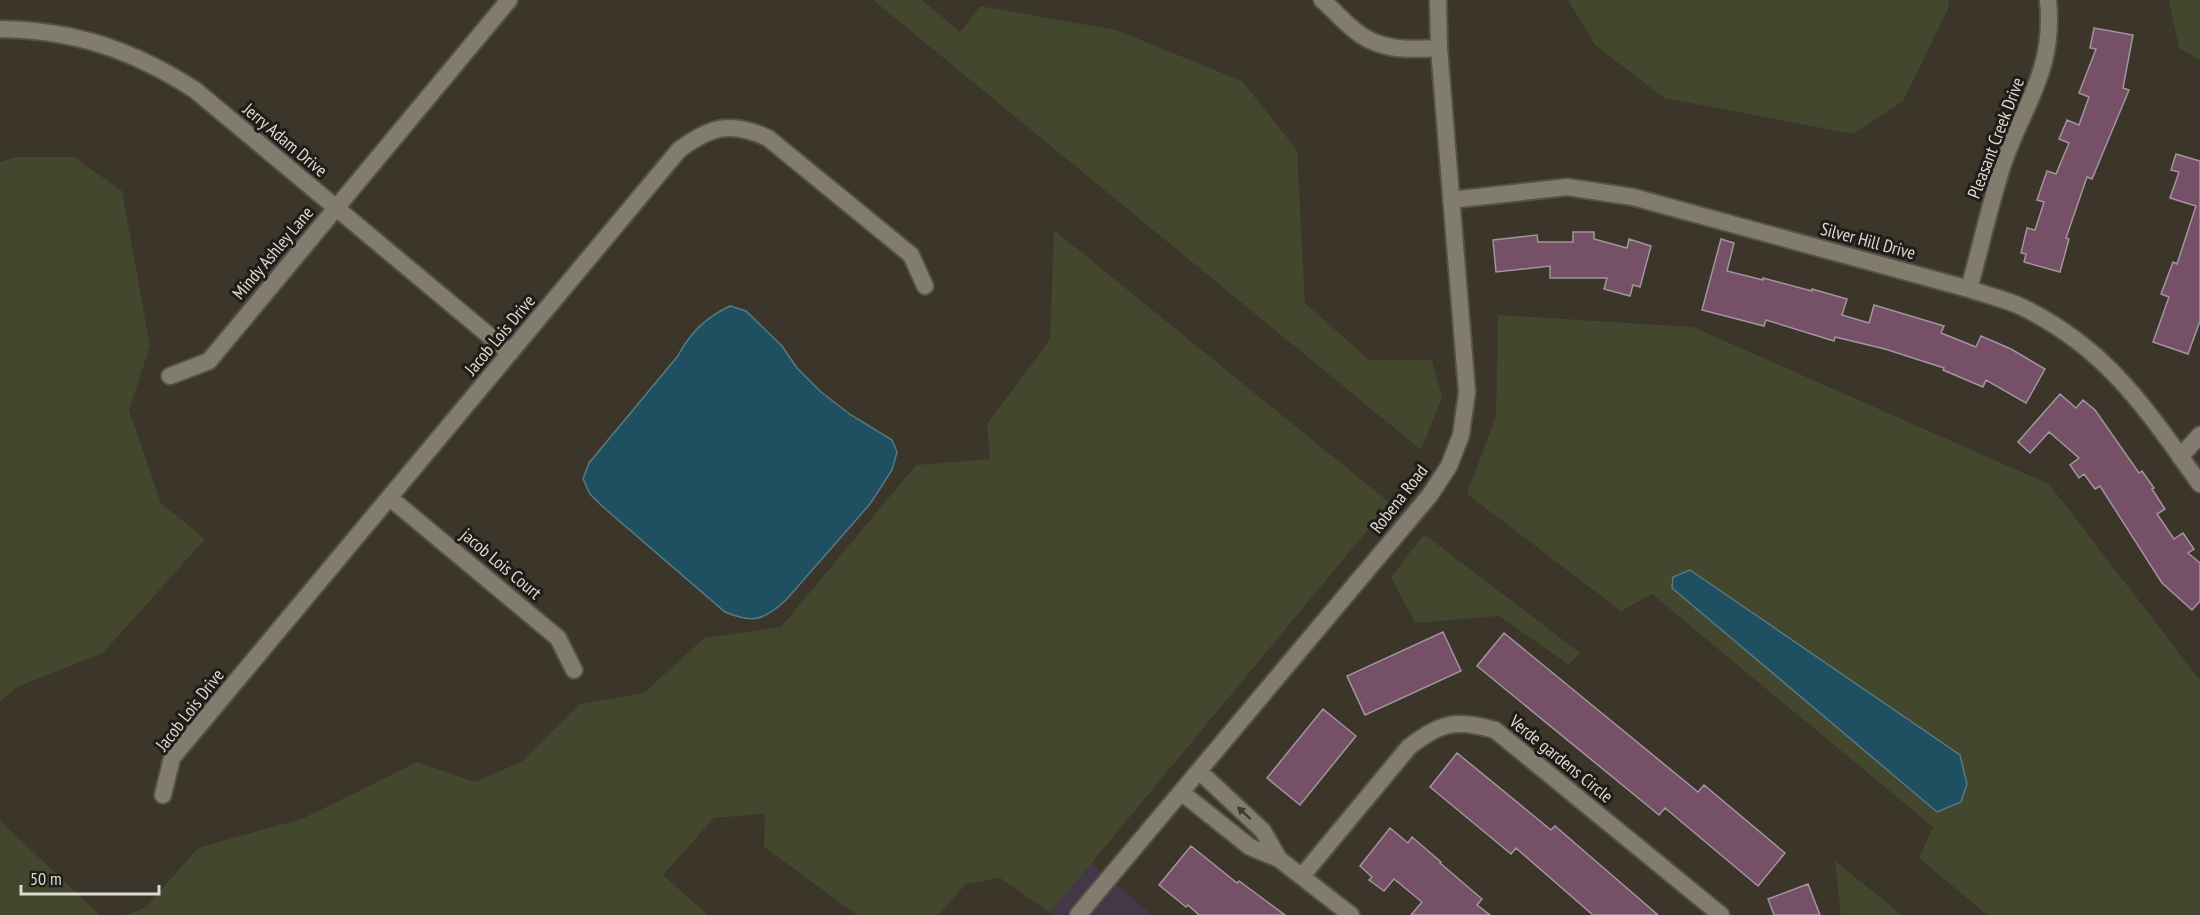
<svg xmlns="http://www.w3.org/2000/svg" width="2200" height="915" font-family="'PT Sans Narrow',sans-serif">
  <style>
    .commercial { fill: #443848 }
    .green { fill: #43472e; fill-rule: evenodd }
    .water { fill: #1f5061; stroke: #587983; stroke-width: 1.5 }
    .building { fill: #755067; stroke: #a3959e; stroke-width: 1.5 }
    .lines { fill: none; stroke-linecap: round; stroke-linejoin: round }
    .street-casing { stroke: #565148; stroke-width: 20 }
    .street { stroke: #827c6f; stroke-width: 16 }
    .oneway { fill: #3d3a32 }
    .labels { text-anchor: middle; stroke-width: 6; stroke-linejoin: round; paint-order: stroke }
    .street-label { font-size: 18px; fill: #dddad3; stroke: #1f1d18 }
  </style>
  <rect width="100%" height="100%" fill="#3b352a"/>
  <!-- commercial -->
  <path class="commercial" d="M1091,863l61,52h-100l-2,-2z"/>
  <!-- green -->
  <path class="green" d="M873,0h49l38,32 20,-26 136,24 126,51 55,69 8,153 64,57h63l10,38 -21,52z
    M1568,0h380l1,7 -46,94 -50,33 -189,-36 -69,-53z
    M2169,0h31v60l-21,-12z
    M17,157h57l48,34 28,155 -21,64 32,93 44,36 -102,114 -86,34 -17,15v-540z
    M1054,230l336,273 -340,410 -50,-35 -34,6 -26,29 -6,2h-77l-93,-68 1,-33 -51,4 -51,57 45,40h-582l20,-8 52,-59 106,-30 113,-56 58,20 46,-20 59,-58 64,-11 60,-55 77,-11 135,-162 74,-6 -3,-35 63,-85z
    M1498,315l195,12 356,157 151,196v235h-213l-68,-57 14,-31 -281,-233 -31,17 -154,-117 29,-78zM1690,571l270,184 -24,57 -263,-224v-11z
    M1424,534l156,119 -11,12 -70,-49 -84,7 -24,-46z
    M0,821l100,94h-100z
    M1835,861l67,54h-61z"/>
  <!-- water -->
  <path class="water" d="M730,306l16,5 36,35 15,22 24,24 30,23 41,25 5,12 -5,18 -22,34 -84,96c-22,20 -32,24 -61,12l-123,-106 -12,-12 -7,-15 6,-16 88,-106c14,-25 28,-39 53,-51z
    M1690,570l270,185 7,29 -6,18 -24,10 -265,-224 1,-11z"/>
  <!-- building -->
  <path class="building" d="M2094,28l39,7 -10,53 6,2 -37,89 -5,-2 -21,61 3,1 -9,33 -36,-10 2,-8 -5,-1 6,-25 8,2 9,-28 -7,-2 10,-29 9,3 13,-31 -10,-4 8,-19 12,5 10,-28 -10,-4 17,-44 -6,-1z
    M2176,154l24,7v160l-12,33 -35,-12 16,-45 -8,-3 12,-32 4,2 19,-58 -26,-8 9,-26 -8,-2z
    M1573,232h21v7l33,9 2,-9 22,7 -11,41 -7,-2 -3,11 -26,-7 3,-11h-57v-12l-54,6 -3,-32 44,-5 1,7h35z
    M1721,239l13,4 -7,28 36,9v-2l49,13v-2l35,10 -5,16 27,8 5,-18 70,21 -3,7 35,14 5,-11 30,13 34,20 -19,34 -40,-23 -3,7 -40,-17 1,-2 -59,-19 -50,-12 -1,4 -68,-21 -2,6 -62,-16z
    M2060,394l16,14 7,-8 12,10 44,63 3,-2 12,17 -2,1 13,20 -8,5 17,25 9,-6 11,16 -6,4 12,10v38l-8,9 -30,-27 -62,-97 -5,3 -11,-15 -5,4 -9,-13 9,-7 -30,-26 -19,21 -12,-11z
    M1443,632l18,39 -96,44 -18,-39z
    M1504,633l194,159 6,-7 81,68 -27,33 -93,-78 -6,7 -182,-149z
    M1323,709l33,27 -56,69 -33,-27z
    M1457,753l94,77 4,-4 103,89h-65l-77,-67 -5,6 -81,-67z
    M1390,828l18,15 4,-6 29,25 -1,1 42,36 -5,6 13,10h-79l11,-13 -28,-23 -10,12 -15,-11 3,-3 -12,-11z
    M1191,846l46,37 2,-2 46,34h-86l-11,-10 -2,2 -27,-22z
    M1808,884l12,31h-46l-6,-16z"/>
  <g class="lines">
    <!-- street casing -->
    <g class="street-casing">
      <path id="street" d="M1322,0c11,9 20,20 31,29 25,22 55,21 86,19
        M0,29c74,1 133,21 195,61l315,263
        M1451,200l116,-13 66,10 336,92c17,6 36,10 53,18 86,42 124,102 178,177
        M1969,289c12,-43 21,-86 35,-128 22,-60 51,-93 44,-161
        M170,376l39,-15 300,-361
        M2180,457l20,-22
        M390,498l168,140 16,32
        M1199,771l64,60 16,28
        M1181,792l69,55 29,12 72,56
        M163,795l9,-37 507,-608c32,-24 52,-29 89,-12l143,117 14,31
        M1302,876l107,-129c32,-25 47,-28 86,-17l226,185
        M1078,915l352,-420 19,-29 12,-31 6,-43 -28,-344 -1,-48"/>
    </g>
    <!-- street -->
    <use href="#street" class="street"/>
  </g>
  <!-- one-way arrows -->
  <defs><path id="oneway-solid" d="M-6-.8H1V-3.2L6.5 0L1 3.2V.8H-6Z" transform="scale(1.5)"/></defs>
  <use class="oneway" href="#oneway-solid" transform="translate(1244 813) rotate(-137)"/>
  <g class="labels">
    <!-- street labels -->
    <g class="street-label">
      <text transform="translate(1996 138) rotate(-69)" y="6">Pleasant Creek Drive</text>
      <text transform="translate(285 140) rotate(40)" y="6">Jerry Adam Drive</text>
      <text transform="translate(1868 241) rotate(15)" y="6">Silver Hill Drive</text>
      <text transform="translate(273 253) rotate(-50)" y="6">Mindy Ashley Lane</text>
      <text transform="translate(500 335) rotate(-50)" y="6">Jacob Lois Drive</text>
      <text transform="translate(1399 499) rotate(-52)" y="6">Robena Road</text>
      <text transform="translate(501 564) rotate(40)" y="6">jacob Lois Court</text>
      <text transform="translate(190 710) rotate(-52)" y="6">Jacob Lois Drive</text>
      <text transform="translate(1561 759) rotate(39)" y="6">Verde gardens Circle</text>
    </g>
  </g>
  <!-- scale -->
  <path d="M21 885v9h138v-9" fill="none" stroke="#dddad3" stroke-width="3"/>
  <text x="30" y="885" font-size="18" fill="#dddad3" stroke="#1f1d18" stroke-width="4.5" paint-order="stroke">50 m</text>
</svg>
